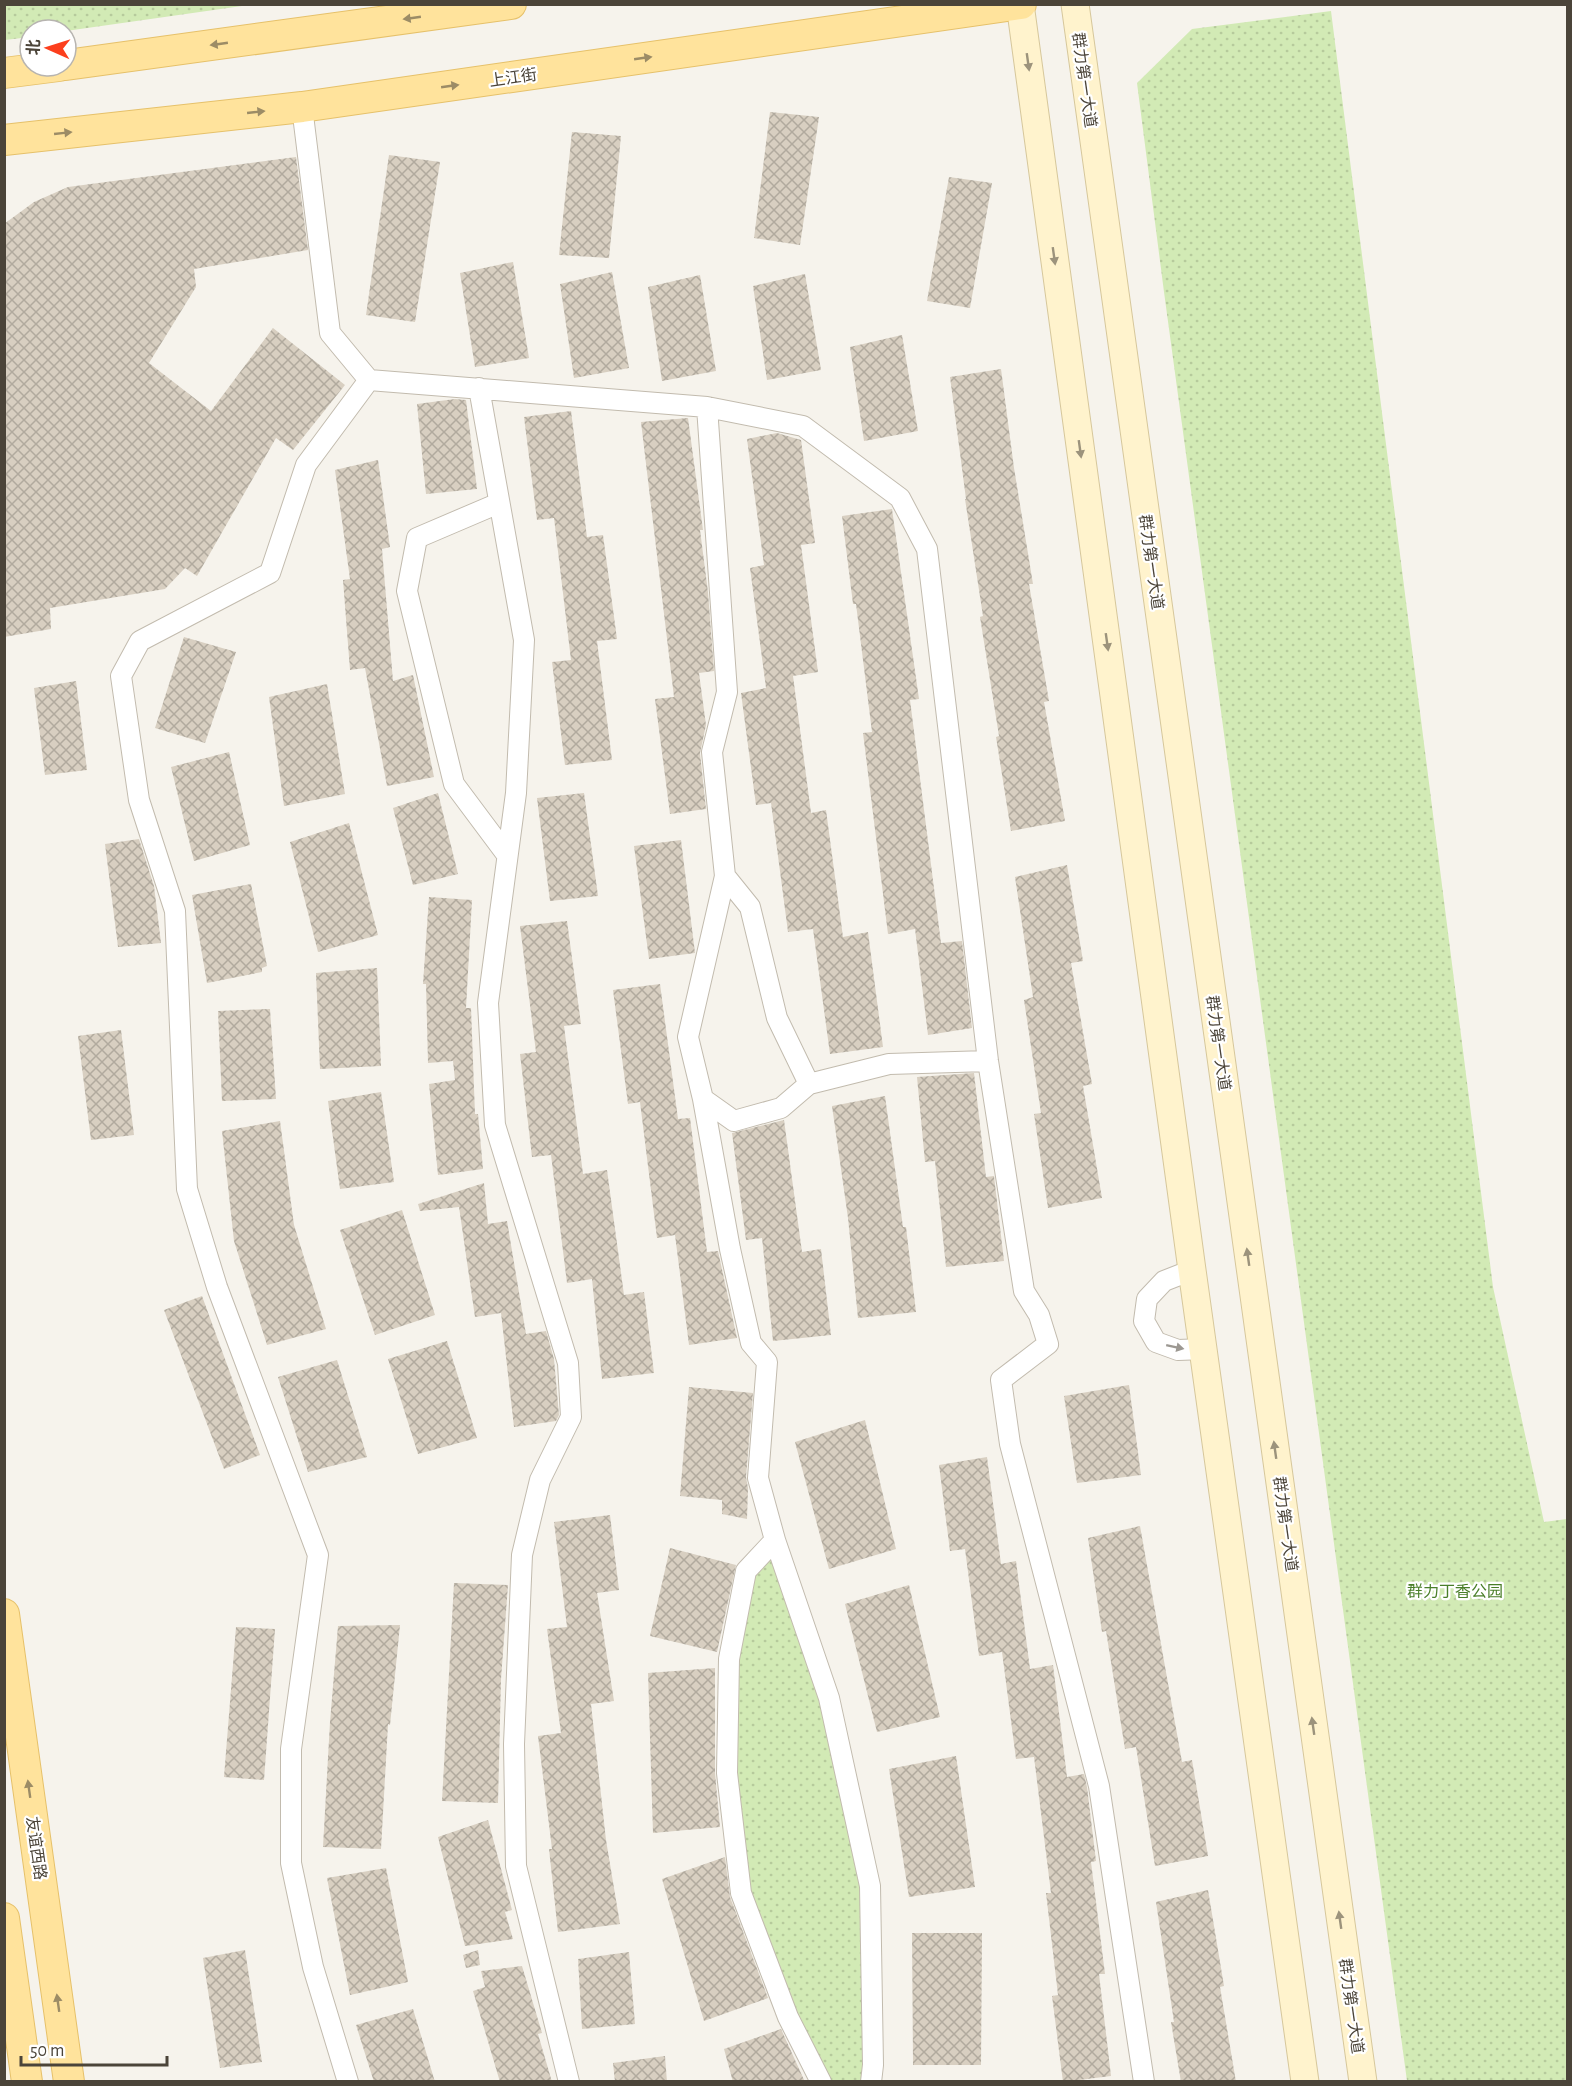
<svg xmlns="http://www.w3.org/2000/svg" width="1572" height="2086" font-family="'Alegreya Sans','Noto Sans SC',sans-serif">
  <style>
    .park { fill: url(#park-dots) }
    .building { fill: url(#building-cross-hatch) }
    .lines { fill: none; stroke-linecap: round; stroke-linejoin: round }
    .minor-casing { stroke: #c2bbae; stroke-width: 22 }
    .secondary-casing { stroke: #d6c79b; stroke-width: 29 }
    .primary-casing { stroke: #e6c16a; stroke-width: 32 }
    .minor { stroke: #fff; stroke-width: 20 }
    .secondary { stroke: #fff3cd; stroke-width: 27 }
    .primary { stroke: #ffe39c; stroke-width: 30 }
    .oneway { fill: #9c8c66 }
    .oneway2 { fill: #9c937c }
    .oneway3 { fill: #9c9892 }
    .labels { text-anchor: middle; stroke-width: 4.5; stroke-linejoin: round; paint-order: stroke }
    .street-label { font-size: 16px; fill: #4b4439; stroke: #fff }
    .park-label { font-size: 16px; fill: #4a7f2a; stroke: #fff }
  </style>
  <defs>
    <pattern id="park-dots" width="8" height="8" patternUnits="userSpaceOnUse" patternTransform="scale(1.5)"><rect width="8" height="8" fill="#d2eab5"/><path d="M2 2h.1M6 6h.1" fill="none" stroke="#b6ca9c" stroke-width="1.8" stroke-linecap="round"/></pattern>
    <pattern id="building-cross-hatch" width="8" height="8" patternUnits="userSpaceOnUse" patternTransform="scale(1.5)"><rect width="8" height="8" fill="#d8cfc1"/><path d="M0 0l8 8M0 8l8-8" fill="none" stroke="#b1aa9e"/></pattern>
  </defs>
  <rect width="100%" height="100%" fill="#f6f3ec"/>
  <!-- park -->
  <path class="park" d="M4,5l1,-1 244,1 -183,26 -36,-1v7l-25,3z
    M1331,11l162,1276 51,235 23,-3v562h-160l-243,-1789 -27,-209 55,-54z
    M775,1540l54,158 41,188 1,195h-50l-80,-188 -14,-120 19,-202z"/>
  <!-- building -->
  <path class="building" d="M770,112l49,5 -19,128 -46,-7z
    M572,132l49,4 -12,122 -50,-3z
    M389,155l51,7 -25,160 -49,-7z
    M296,157l12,93 -114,19 2,18 -47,76 62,48 62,-83 72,57 -52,65 -17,-12 -79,138 -12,-8 -20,21 -115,19 1,21 -47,8v-413l30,-22 34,-15z
    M949,177l43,6 -22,125 -43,-7z
    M513,262l16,96 -54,9 -15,-94z
    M612,272l17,96 -55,10 -14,-94z
    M805,274l16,96 -54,10 -14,-94z
    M700,275l16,96 -54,10 -14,-94z
    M902,335l16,96 -54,10 -14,-94z
    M1001,369l13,99 19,116h-4l20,117 -5,1 21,119 -54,10 -15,-94 3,-1 -19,-119 3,-1 -18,-117h1l-16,-122z
    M455,399l11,1 11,89 -51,5 -9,-90z
    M571,411l16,126 16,-2 14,104 -20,2 15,119 -47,5 -13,-103 19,-2 -17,-142 -17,2 -13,-103z
    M688,418l15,112h-3l8,62 6,79 -15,2 7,52 -6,28 6,56 -36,5 -15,-115 19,-2 -33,-275z
    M777,433l24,7 14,103 -14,2 17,127 -25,4 18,137 15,-3 17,127 25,-5 15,115 -53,7 -17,-125 -25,3 -17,-129 -15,2 -15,-112 25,-5 -16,-120 14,-3 -17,-126z
    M378,460l12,87 -8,2 11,132 20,-6 21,102 -47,9 -22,-118 -15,2 -7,-90 7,-1 -15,-109z
    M892,509l27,190 -9,1 31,243 21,-2 10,87 -44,7 -13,-106 -27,5 -25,-201 9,-1 -16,-128h-3l-11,-88z
    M184,637l52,15 -31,91 -50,-15z
    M76,681l11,89 -42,5 -11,-87z
    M327,684l18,110 -61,12 -15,-109z
    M229,752l21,93 -56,16 -23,-94z
    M438,793l20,81 -45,11 -20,-77z
    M584,793l14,103 -48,5 -13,-103z
    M349,823l29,112 -60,17 -28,-110z
    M139,839l15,47 7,57 -43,4 -13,-103z
    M681,840l14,113 -46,6 -15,-113z
    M1067,865l16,96 -12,2 21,121 -9,2 19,112 -54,10 -14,-94 7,-1 -17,-113 9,-3 -18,-120z
    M251,884l16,82 -5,2v4l-55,11 -15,-88z
    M429,897l43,3 -6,108h5l4,106h3l5,55 -45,6 -9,-91 26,-4 -2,-19 -25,2 -2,-79h-3z
    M567,921l14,103 -17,2 19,148 24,-4 17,125 20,-3 10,81 -52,6 -10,-100 -25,4 -16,-128 -19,2 -12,-103 16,-2 -16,-126z
    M377,968l4,98 -61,3 -4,-96z
    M660,984l18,135 12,-1 17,134 11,-1 19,87 -48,7 -14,-110 -18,3 -17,-136 -12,2 -15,-114z
    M270,1009l6,90 -54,2 -4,-90z
    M121,1030l13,105 -43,5 -13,-104z
    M974,1073l12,104 8,-1 10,85 -58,6 -11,-106 -10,1 -8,-85z
    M381,1092l13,90 -54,7 -12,-88z
    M885,1096l18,131h3l10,85 -58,6 -10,-100 -16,-112z
    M784,1120l18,132 19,-3 10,86 -58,6 -11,-103 -16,2 -14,-107z
    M280,1121l14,104 32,104 -59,16 -33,-104 -12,-110z
    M484,1183l4,41 19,-3 19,113 20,-3 8,28 5,56 -3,6 -42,6 -13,-114 -26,4 -16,-110 -39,4 -2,-7z
    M402,1210l33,105 -60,20 -35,-105z
    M202,1296l58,159 -36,14 -60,-159z
    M447,1341l30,97 -59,16 -30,-95z
    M337,1360l30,97 -59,15 -30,-95z
    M1129,1385l12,90 -64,8 -13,-87z
    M689,1387l64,6 -7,84 2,11 -1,31 -25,-5v-14l-42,-4z
    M865,1420l31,129 -67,20 -34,-127z
    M987,1457l14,107 15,-3 14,108 23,-4 14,112 17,-3 3,13 9,74 -5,1 14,112h-6l12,102 -48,6 -11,-86 6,-1 -12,-102h5l-17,-136 -18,2 -14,-107 -23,4 -14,-107 -15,2 -11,-86z
    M610,1515l9,75 -22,3 17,108 -23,3 15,136 14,84 -62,8 -9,-83h3l-14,-113 23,-3 -14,-104 20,-2 -13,-105z
    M1140,1526l42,236 10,-2 16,96 -53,10 -19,-119 -11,2 -19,-118 -4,1 -14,-94z
    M670,1548l66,17 -19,87 -67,-16z
    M454,1583l54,2 -7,94 -3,124 -56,-2z
    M909,1585l31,132 -63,15 -32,-128z
    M400,1625l-10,100 -2,-1 -7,125 -58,-2 7,-125 8,-96z
    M236,1627l39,2 -11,151 -40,-3z
    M715,1668v105l5,54 -67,6 -5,-160z
    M956,1756l19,131 -66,10 -20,-128z
    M488,1820l24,90 -7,2 8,27 -48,7 -27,-109z
    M725,1857l5,40 38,101 -64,23 -42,-142z
    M386,1868l22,114 -58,13 -23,-117z
    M1208,1890l16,96 -4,1 16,95h-55l-10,-60h3l-18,-120z
    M912,1933h70l-1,132h-68z
    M245,1950l17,112 -42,6 -17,-110z
    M478,1950l2,15 -14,3 -3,-13z
    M629,1952l6,72 -53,5 -4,-70z
    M522,1966l20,67 -4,1 14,48h-52l-27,-91 12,-4 -4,-16z
    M413,2009l22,73h-61l-18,-57z
    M781,2029l24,53h-72l-9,-33z
    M665,2056l2,26h-52l-2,-19z"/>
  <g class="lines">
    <!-- minor casing -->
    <g class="minor-casing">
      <path id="minor" d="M302,107l28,226 39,47 338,27 96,19 97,72 27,51 61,512 36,230 15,24 9,29 -47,36 9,64 89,342 45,296
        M479,388l45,252 -8,153 -28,210 7,122 73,238 3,54 -31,63 -18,75 -8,189 2,122 53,216
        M707,407l20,285 -15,60 13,124 -37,161 15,62 31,22 47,-13 28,-24 80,-20 99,-3
        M499,503l-82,35 -10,53 47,193 53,71
        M725,876l25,31 27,111 32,66
        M703,1099l27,150 21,94 16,19 -9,116 17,62 -29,31 -17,88 -2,114 14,120 47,124 33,65
        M1192,1270l-28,11 -17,18 -3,22 12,21 22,8 26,-1
        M775,1540l54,158 41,188 3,179 -2,17
        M348,2082l-35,-115 -22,-104v-114l27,-194 -101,-268 -30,-98 -12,-278 -36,-111 -18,-124 19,-35 130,-68 36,-108 63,-85"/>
    </g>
    <!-- secondary casing -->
    <g class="secondary-casing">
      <path id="secondary" d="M1020,4l172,1266 113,812
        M1075,4l288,2078"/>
    </g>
    <!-- primary casing -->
    <g class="primary-casing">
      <path id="primary" d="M66,65l445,-61
        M4,73l55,-7
        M4,140l298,-33 719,-103
        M4,1614l65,468
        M4,1918l23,164"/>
    </g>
    <!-- minor -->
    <use href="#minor" class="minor"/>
    <!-- secondary -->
    <use href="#secondary" class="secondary"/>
    <!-- primary -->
    <use href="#primary" class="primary"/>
  </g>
  <!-- one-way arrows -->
  <defs><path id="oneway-solid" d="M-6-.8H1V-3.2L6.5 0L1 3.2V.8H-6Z" transform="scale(1.5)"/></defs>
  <g class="oneway">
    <use href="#oneway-solid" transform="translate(412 18) rotate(172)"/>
    <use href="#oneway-solid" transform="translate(219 44) rotate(172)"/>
    <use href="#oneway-solid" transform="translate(643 58) rotate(-8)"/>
    <use href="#oneway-solid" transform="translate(450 86) rotate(-8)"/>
    <use href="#oneway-solid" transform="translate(256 112) rotate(-6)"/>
    <use href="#oneway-solid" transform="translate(63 133) rotate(-6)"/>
    <use href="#oneway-solid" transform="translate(29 1789) rotate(-98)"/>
    <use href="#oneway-solid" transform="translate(58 2003) rotate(-98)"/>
  </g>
  <g class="oneway2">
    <use href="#oneway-solid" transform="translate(1028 62) rotate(82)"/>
    <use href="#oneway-solid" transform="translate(1054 256) rotate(82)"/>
    <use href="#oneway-solid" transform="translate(1080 449) rotate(82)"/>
    <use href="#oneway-solid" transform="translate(1107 642) rotate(82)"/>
    <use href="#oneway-solid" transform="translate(1248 1257) rotate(-98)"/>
    <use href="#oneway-solid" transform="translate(1275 1450) rotate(-98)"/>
    <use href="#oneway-solid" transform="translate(1313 1726) rotate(-98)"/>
    <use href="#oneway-solid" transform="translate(1340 1920) rotate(-98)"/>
  </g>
  <use class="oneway3" href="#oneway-solid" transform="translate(1175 1347) rotate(12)"/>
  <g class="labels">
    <!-- street labels -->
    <g class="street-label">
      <text transform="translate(513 77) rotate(-8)" y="6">上江街</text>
      <text transform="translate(1085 80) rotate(82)" y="6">群力第一大道</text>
      <text transform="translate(1152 562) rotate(82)" y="6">群力第一大道</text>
      <text transform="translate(1219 1043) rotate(82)" y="6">群力第一大道</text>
      <text transform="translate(1286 1524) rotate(82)" y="6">群力第一大道</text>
      <text transform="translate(37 1848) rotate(82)" y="6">友谊西路</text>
      <text transform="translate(1352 2006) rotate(82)" y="6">群力第一大道</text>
    </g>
    <!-- park labels -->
    <g class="park-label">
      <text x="1455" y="1597">群力丁香公园</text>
    </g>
  </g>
  <!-- border -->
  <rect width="1572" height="2086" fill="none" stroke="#4b4439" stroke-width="12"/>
  <!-- north arrow -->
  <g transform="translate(48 48) rotate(273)"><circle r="28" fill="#ffffff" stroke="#b7b4b0" stroke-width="1.5"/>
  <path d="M0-4.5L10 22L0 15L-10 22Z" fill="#fc3f1d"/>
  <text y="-9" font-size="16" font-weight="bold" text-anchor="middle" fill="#4b4439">北</text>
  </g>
  <!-- scale -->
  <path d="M21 2056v9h146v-9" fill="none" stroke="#4b4439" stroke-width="3"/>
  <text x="30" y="2056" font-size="18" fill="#4b4439" stroke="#ffffff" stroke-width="4.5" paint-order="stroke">50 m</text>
</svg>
